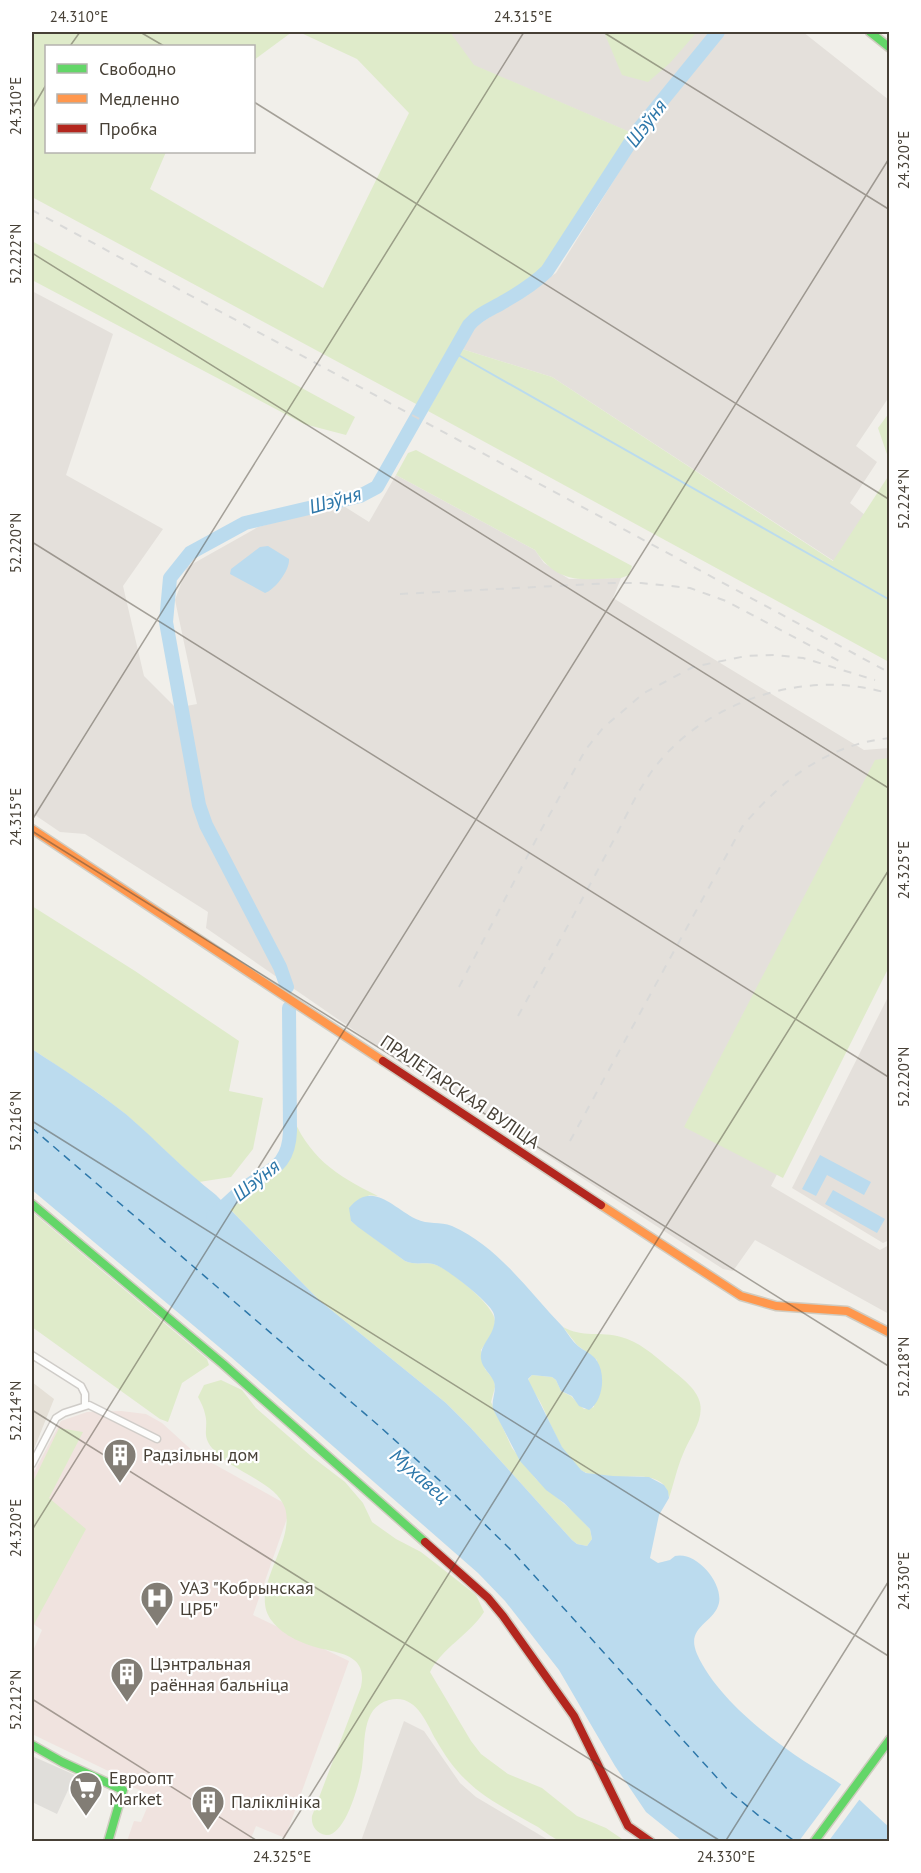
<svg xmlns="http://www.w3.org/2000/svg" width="921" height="1873" font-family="'PT Sans',sans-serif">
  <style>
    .residential { fill: #e5e0d7 }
    .industrial { fill: #e4e0db }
    .medical { fill: #f0e3df }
    .green { fill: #dfebca }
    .parking { fill: #e0deda }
    .water { fill: #bbdbee }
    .pier { fill: #f1efea }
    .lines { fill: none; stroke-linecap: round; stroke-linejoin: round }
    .stream { stroke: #bbdbee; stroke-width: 2 }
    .river { stroke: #bbdbee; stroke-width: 14 }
    .ferry { stroke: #2e78aa; stroke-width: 1.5; stroke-dasharray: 8 6; stroke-linecap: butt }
    .street-casing { stroke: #cfccc8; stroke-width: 9 }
    .fast-casing { stroke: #d0ccc1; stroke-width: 11 }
    .slow-casing { stroke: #d0ccc1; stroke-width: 11 }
    .jam-casing { stroke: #d0ccc1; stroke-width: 11 }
    .street { stroke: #fdfdfc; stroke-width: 6 }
    .fast { stroke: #63d668; stroke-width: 8 }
    .slow { stroke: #ff974d; stroke-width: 8 }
    .jam { stroke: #b3261e; stroke-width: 8 }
    .rail { stroke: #d9d9d8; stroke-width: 2; stroke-dasharray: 8 8; stroke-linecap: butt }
    .ticks { fill: none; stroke: #474036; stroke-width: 1.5; stroke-opacity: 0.45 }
    .labels { text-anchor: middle; stroke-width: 4.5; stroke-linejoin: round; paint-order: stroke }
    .street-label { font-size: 18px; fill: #474036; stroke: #fff }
    .poi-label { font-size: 18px; fill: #474036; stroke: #fff; text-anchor: start }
    .water-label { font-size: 20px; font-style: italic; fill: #2e78aa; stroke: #fff }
    .neatline { fill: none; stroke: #474036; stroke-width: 2 }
    .ticks-label { font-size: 15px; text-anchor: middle; fill: #474036 }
  </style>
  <rect width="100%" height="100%" fill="#f1efea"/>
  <!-- residential -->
  <path class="residential" d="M32,1382l22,17 -22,55z"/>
  <!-- industrial -->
  <path class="industrial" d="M399,32h404l86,68v297l-33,49 21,16 -27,41 15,12 -31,46 -282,-184 -90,-28 13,-22 81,-54 85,-136 -236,-101z
    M32,291l81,43 -47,141 97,54 -40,57 21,90 32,32 21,-4 -22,-104 12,-33 71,-40 84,-22 27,17 27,-47 139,75 9,13 25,16 52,-1 -8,20 251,152 25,-2v207l-118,231 109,64 9,-5v69l-134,-74 -22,31 -10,-2 -355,-229 -162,-112 2,-16 -123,-78 -25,-2 -28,-19z
    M889,995v245l-6,3 -91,-55z
    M404,1721l20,10 36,52 16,14 74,44h-189z"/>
  <!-- medical -->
  <path class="medical" d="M121,1411l25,3 16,9 34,31 95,53 -38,108 96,46 -64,177 -29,-12 -6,15h-123l7,-20 7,1 11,-26 -19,-9 -2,-1v-4l-99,-48v-81l10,-23 -10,-7v-147l29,-55 26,-9z"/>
  <!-- green -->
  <path class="green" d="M32,32h260l-38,28v-14h-208v106h120l-16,37 173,99 86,-175 -52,-54 -58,-27h151l24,33 156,67 -86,133 -12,14 -62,37 -10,14 -42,75 -386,-208z
    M604,32h93l-27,31 -22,19 -26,-7z
    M32,241l323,176 -9,18 -42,-11 -272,-144z
    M462,349l90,28 281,184 56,-86v187l-461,-251z
    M889,413v47l-11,-32z
    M416,450l216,116 -3,9 -8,3c-38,1 -62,8 -86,-28l-139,-75 12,-22z
    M889,758v209l-106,211 -99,-51 191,-367z
    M32,906l103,65 104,70 -10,50 34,7 -10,51 -22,28 -32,5 -71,-66 -30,-23 -66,-44z
    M290,1111c18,46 45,64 88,85l-9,-1 -18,26 54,40c12,5 21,0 31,4 15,5 59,41 59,56 0,11 -9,21 -14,29l4,19 9,11 1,7 -4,15 21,46 24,31 42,37 12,13 2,10 -5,7 -10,-2 -5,-4 -102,-113 -24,-24 -127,-103 -93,-95 12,-12 40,-28 8,-10 4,-12z
    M32,1212l175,147 2,6 -27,18 -14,39 -8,-3 -128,-92z
    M563,1327c19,11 38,4 58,10 17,4 33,18 46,29 11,9 30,22 33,37 4,18 -11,35 -17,51 -6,14 -9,29 -14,44 -3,-26 -32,-21 -50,-21 -8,-1 -24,-2 -32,-4 -23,-7 -37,-54 -48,-73 -4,-7 -9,-13 -11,-20l4,-5 20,2 4,3 5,11 10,5 13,13h5l5,-2 3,-47 -20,-15z
    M221,1380l21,10 14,18 55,48 34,26 18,21 9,19 24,17 25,13 55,43 8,17c-15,23 -42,36 -54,60l41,69 10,13 27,20 34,14 35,28 29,12 19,13c-14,1 -53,4 -64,0 -7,-2 -16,-9 -23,-14 -24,-14 -52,-27 -72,-47 -12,-11 -22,-26 -30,-40 -10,-18 -20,-47 -47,-40 -29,8 -23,44 -27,67 -2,15 -17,70 -36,68 -10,-2 -15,-9 -14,-19l49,-129c6,-29 -15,-33 -38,-38 -18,-4 -40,-13 -51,-28 -25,-31 24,-77 13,-113 -9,-27 -56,-37 -73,-60 -11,-13 -3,-20 -7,-34 -1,-6 -4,-11 -7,-17l6,-12z
    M59,1428l24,4 -34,66 37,31 -53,97 -1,-2v-140z"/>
  <!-- parking -->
  <path class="parking" d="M32,1756l43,19 -18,39 -25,-12z"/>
  <!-- water -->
  <path class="water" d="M268,546l21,13c1,11 -14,31 -24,34l-35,-19 1,-5 29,-22z
    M32,1049c32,21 65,42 95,66 30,26 58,56 89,80l103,105 127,103 24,24 102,113 5,4 10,2 5,-7 -2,-10 -26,-26 -18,-13 -26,-29 -27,-52c-2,-9 4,-18 1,-27 -3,-8 -12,-14 -13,-23 -2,-13 11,-22 13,-34 1,-4 1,-9 -1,-13 -5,-11 -46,-43 -57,-47 -11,-4 -19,1 -31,-4l-47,-34 -7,-6 -2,-13c23,-28 43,-1 67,11 12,6 24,2 36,7 47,21 76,65 111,101 5,7 9,14 15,19 6,5 15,8 19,15 9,14 6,40 -8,49l-10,-4 -7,-10 -11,-5 -5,-11 -4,-3 -20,-2 -4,4 34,68 19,23 5,3 27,3 36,1 15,8 4,6 1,7 -10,17 -9,43 8,5 12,-3 5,-4c21,-5 48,26 44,47 -5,21 -34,23 -22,51 18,40 63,77 98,101 15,11 32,19 47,30 17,13 31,28 47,42v14h-207l-36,-29 -31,-46 -56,-96 -54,-69 -27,-28 -247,-216 -199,-167z
    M820,1155l51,27 -7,13 -37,-20 -11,21 -14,-7z
    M833,1190l52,29 -8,14 -52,-29z"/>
  <!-- pier -->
  <path class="pier" d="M843,1782l19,14 -34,46 -29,-1z"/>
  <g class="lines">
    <!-- stream -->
    <path class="stream" d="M453,352l437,248"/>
    <!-- river -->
    <path class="river" d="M287,987l-7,-20 -74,-142 -7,-20 -33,-183 4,-44 20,-25 55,-30 115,-27 17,-9 92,-162c10,-12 23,-16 36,-24 14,-8 30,-18 42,-30l92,-142 79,-97
      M213,1217c11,-10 21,-21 33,-30 25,-18 43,-21 44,-56l-1,-123"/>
    <!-- ferry -->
    <path class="ferry" d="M32,1128l346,297 71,64 63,62 217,240 30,25 37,26"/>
    <!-- street casing -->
    <g class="street-casing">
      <path id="street" d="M32,1355l49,31 4,8v12
        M32,1464l24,-46 8,-5 25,-8 68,34"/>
    </g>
    <!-- fast casing -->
    <g class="fast-casing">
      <path id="fast" d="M870,32l20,16
        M32,1204l191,160 202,178
        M32,1745l30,17 61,28 -15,52
        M814,1842l76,-103"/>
    </g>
    <!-- slow casing -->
    <g class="slow-casing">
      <path id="slow" d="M32,829l351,232
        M601,1205l140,91 35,10 71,5 43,22"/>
    </g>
    <!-- jam casing -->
    <g class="jam-casing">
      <path id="jam" d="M383,1061l218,144
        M425,1542l63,56 15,18 71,100 54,110 23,16"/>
    </g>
    <!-- street -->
    <use href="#street" class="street"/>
    <!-- fast -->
    <use href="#fast" class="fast"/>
    <!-- slow -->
    <use href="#slow" class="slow"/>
    <!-- jam -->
    <use href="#jam" class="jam"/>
    <!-- rail -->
    <path class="rail" d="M32,210l858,463
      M400,594l213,-11h28l49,5 36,13 115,61
      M459,987l81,-155 46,-83 17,-21 41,-35 49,-26 53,-11 28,-1 29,3 72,22
      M518,1016c31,-56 62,-112 92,-169 13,-24 26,-54 42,-76 51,-70 155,-104 238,-77
      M570,1141l172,-314c38,-46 86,-83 148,-89"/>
  </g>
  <!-- ticks -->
  <path class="ticks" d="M140,32l24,14M603,32l287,178M70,46l10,-14M254,102l636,398M32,109l14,-24M32,253l858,536M32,542l858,536M32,820l492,-788M32,831l858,536M32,1121l858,536M32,1410l690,432M32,1530l858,-1373M32,1699l227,143M281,1842l609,-974M725,1842l165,-263"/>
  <!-- icons -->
  <defs>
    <g id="building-pin" transform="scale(1.725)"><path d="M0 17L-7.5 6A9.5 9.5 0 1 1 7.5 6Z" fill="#827d75" stroke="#fff"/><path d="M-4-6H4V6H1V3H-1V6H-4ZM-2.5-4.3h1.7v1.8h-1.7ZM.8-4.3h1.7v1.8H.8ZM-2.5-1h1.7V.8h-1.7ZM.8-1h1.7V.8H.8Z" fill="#fff"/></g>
    <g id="hospital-pin" transform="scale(1.725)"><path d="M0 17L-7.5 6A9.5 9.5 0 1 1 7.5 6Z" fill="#827d75" stroke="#fff"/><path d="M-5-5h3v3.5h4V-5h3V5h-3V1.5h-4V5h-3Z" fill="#fff"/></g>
    <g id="supermarket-pin" transform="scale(1.725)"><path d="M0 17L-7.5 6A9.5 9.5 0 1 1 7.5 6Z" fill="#827d75" stroke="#fff"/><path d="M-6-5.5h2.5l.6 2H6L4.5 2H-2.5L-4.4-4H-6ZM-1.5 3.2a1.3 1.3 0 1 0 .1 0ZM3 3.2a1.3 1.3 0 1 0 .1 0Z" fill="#fff"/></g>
  </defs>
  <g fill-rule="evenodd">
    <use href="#building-pin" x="120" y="1455"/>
    <use href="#hospital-pin" x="157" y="1598"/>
    <use href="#building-pin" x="127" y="1674"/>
    <use href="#supermarket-pin" x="86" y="1788"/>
    <use href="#building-pin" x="208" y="1802"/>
  </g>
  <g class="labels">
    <!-- street labels -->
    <g class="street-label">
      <text transform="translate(460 1092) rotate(34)" y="6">ПРАЛЕТАРСКАЯ ВУЛІЦА</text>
    </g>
    <!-- poi labels -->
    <g class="poi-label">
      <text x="143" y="1461">Радзільны дом</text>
      <text x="180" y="1594">УАЗ "Кобрынская<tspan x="180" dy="21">ЦРБ"</tspan></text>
      <text x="150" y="1670">Цэнтральная<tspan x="150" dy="21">раённая бальніца</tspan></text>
      <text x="109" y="1784">Евроопт<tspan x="109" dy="21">Market</tspan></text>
      <text x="231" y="1808">Паліклініка</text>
    </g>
    <!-- water labels -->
    <g class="water-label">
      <text transform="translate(646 123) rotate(-53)" y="7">Шэўня</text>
      <text transform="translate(335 500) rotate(-16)" y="7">Шэўня</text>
      <text transform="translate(256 1180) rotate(-39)" y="7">Шэўня</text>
      <text transform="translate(420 1476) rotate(41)" y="7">Мухавец</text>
    </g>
  </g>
  <!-- border -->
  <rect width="921" height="1873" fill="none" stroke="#ffffff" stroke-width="66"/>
  <!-- legend -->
  <rect x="45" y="45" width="210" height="108" fill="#ffffff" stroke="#b5b3af" stroke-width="1.5"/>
  <rect x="57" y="64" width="30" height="9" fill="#63d668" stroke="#b5b3af" stroke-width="1.5"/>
  <text x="99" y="75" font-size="18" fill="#474036">Свободно</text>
  <rect x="57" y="94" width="30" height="9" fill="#ff974d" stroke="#b5b3af" stroke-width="1.5"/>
  <text x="99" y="105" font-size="18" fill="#474036">Медленно</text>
  <rect x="57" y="124" width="30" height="9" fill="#b3261e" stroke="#b5b3af" stroke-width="1.5"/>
  <text x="99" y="135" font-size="18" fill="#474036">Пробка</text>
  <rect x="33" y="33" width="855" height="1807" class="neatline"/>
  <g class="ticks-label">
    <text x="79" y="22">24.310°E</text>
    <text x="523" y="22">24.315°E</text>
    <text transform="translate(16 106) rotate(-90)" y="5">24.310°E</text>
    <text transform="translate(904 160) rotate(-90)" y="5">24.320°E</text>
    <text transform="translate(16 254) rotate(-90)" y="5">52.222°N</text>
    <text transform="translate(904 499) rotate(-90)" y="5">52.224°N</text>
    <text transform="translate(16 543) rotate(-90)" y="5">52.220°N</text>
    <text transform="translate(16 817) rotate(-90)" y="5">24.315°E</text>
    <text transform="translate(904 870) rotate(-90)" y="5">24.325°E</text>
    <text transform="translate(904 1077) rotate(-90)" y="5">52.220°N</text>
    <text transform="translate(16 1121) rotate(-90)" y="5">52.216°N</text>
    <text transform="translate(904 1367) rotate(-90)" y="5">52.218°N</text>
    <text transform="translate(16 1411) rotate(-90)" y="5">52.214°N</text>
    <text transform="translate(16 1528) rotate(-90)" y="5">24.320°E</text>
    <text transform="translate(904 1581) rotate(-90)" y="5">24.330°E</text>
    <text transform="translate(16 1700) rotate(-90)" y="5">52.212°N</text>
    <text x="282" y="1862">24.325°E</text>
    <text x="726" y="1862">24.330°E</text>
  </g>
</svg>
